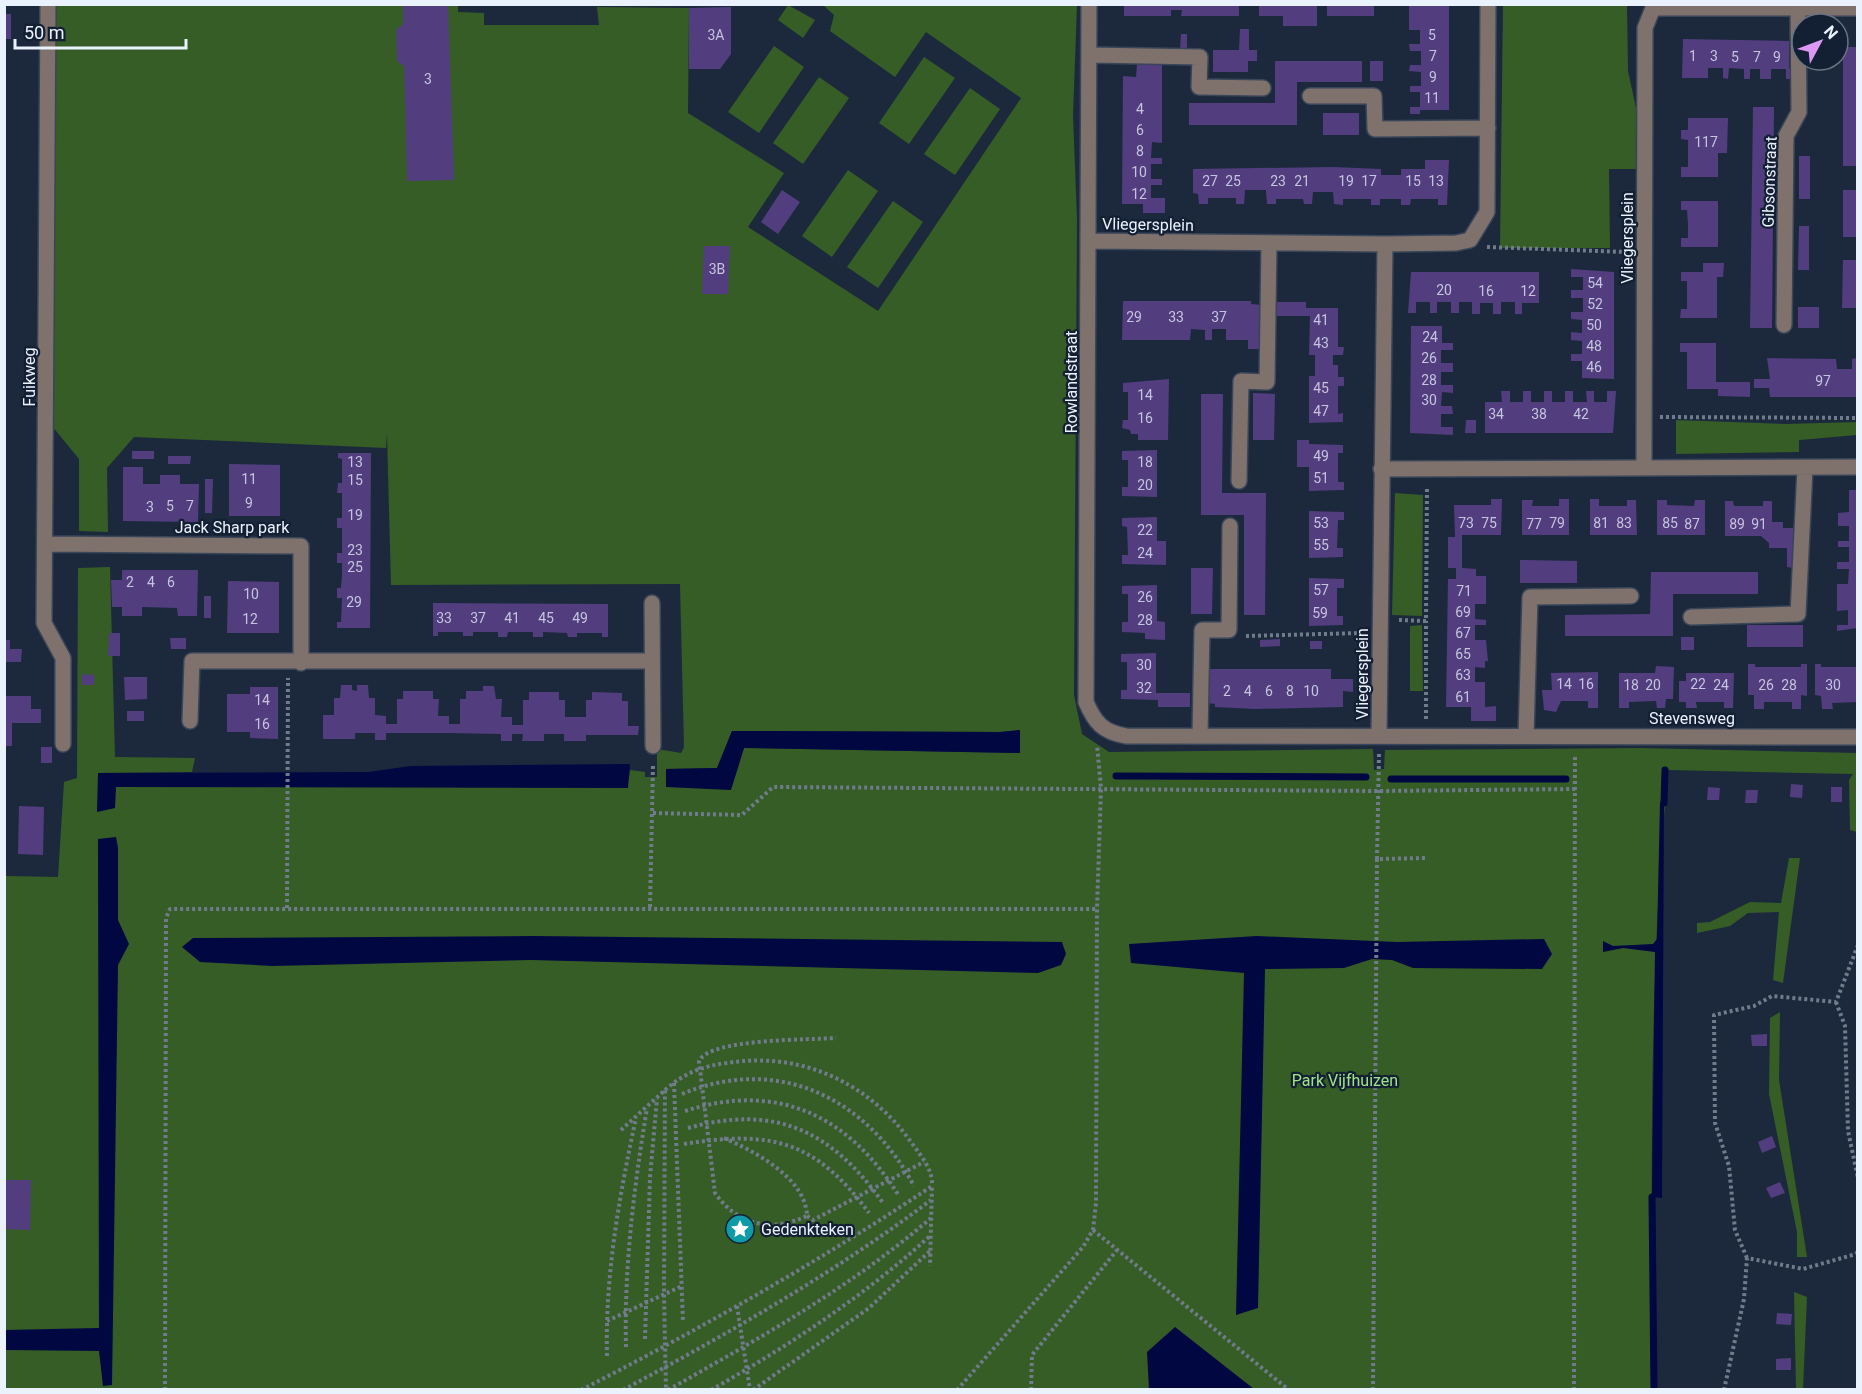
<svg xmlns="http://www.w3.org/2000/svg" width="1862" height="1394" font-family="Roboto,sans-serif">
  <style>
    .green { fill: #365d26; fill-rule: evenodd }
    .water { fill: #000741 }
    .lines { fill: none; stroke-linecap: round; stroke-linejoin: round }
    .stream { stroke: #000741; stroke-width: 7 }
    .building { fill: #523d7f }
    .minor-casing { stroke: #394558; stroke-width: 18 }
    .path { stroke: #707b8c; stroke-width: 4; stroke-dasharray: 3 3; stroke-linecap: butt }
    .minor { stroke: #7f716c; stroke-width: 15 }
    .labels { text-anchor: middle; stroke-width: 4.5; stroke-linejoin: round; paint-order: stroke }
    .number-label { font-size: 14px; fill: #c4c5de }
    .street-label { font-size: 16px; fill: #eaf2fd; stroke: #131f33 }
    .park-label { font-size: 16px; fill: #a1e388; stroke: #131f33 }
    .poi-label { font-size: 16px; fill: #eaf2fd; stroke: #131f33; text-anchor: start }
  </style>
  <rect width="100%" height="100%" fill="#1c293d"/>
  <!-- green -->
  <path class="green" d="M458,4v8l26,1v12h115l-2,-18 92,1 -1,105 96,60 -36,54 130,84 143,-213 -95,-66 -31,45 -65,-46 4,-16 -11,-10h254l-4,110 4,104 -3,476 8,39 27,18 264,-3 1,21 10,-1 1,-19 255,-2 217,5v79l-7,-2 -1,-50 4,-6 -185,-4c-20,205 -16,413 -16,619l-1647,1v-514l53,1 6,-95 13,-4 1,-210 32,-1 5,190 80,1 -3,14 -94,1 531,4 1,-7 15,2v5h12v-28l24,4 3,-6 -4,-163 -289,1 -4,-151 -1,14 -252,-11 -27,31 1,64 -29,-1v-72l-27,-33 1,-421zM1020,730l-1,23 -275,-5 -9,28 -69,-7 51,-1 15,-37 268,1z
    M788,5l27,15 -12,18 -25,-18z
    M1503,5h124l1,66 8,37v61h-27l1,79h-110z
    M774,46l30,21 -45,66 -31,-21z
    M924,57l31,21 -46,66 -30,-21z
    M819,77l30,21 -46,66 -30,-21z
    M970,88l30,21 -45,66 -31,-21z
    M848,170l30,21 -46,66 -30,-21z
    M893,201l30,21 -45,66 -31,-21z
    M1676,420l110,4 71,-2v13l-58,5v12l-123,2z
    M1395,493l28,2 -1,121 -30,-1z
    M1422,625l1,66h-13v-65z
    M1789,858h11l-17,125 -10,-3 6,-68 -31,1 -18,13 -33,7v-10l13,-1 40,-20 31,1z
    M1780,1012l-1,68 28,177h-10v-25l-28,-138 1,-76z
    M1794,1292l13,5 -4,92h-7z"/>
  <!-- water -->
  <path class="water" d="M1020,730v23l-276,-5 -13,42 -65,-3v-18l51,-1 15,-37 268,1z
    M630,764l-2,24 -512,-1 -1,21 -18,4 1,-39 270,-1 43,-6z
    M1660,802l4,1 -2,395 -10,-1 3,-245 -32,-4 -20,4v-11l10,5 40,-2 4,-5z
    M116,837l2,11v72l11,24 -11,21 -6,420 -9,1 -4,-35 -94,-1 -1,-20 95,-2 -1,-489z
    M533,936l529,6 4,12 -5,11 -23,8 -507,-13 -259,6 -72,-4 -18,-15 11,-9z
    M1257,936l140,6 147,-3 8,15 -10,15 -129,-1 -21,-8 -20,-1 -28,9 -79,1 -7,339 -22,7 8,-342 -113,-10 -2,-19z
    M1175,1327l79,62h-105l-2,-37z"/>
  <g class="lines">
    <!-- stream -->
    <path class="stream" d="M1116,776l250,1
      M1391,779h175
      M1664,803l1,-33
      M1652,1197l2,193"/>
  </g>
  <!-- building -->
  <path class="building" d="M403,4h45l6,176 -47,1 -3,-115 -7,-5 -1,-31 7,-6z
    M1124,4h115v12h-58l1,-6h-11v6h-47z
    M1259,4h58v22h-34v-10h-24z
    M1327,4h47v12h-47z
    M1409,4h40v106h-29v4h-10v-7h10v-15h-10v-6h11v-14l-12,-1 1,-6h11v-14h-11l-1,-7h11v-14h-11z
    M731,7v47l-11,15h-31v-61z
    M4,14h7v25h-7z
    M1240,29h9v21h8v11h-9v11h-35v-22h26z
    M1181,34h6v16h-7z
    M1683,39l106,2v27h4v11h-7v-10h-15v10h-11v-10h-10v10h-6v-10l-15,-1 -1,11 -5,-1v-10h-15v10h-26z
    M1838,40h3v7h16v119h-14v-111h-5z
    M1275,61h87v21h-65v43h-108v-22h86z
    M1370,61h13v20h-13z
    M1137,64h25v79l-10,-1 -1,16h11v6h-11v15h11v6h-11v13h14v15h-22v-9h-21l1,-128 13,1z
    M1753,107h21l-2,221h-22z
    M1323,113h36v22h-36z
    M1688,118h40l-1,35h-9v24h-37v-10h7v-27l-7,-1v-9h7z
    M1799,156h11v43h-11z
    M1425,160h24l-2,45h-9v-6h-27l-1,6h-9v-6h-21v6h-9v-6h-28v6l-9,-1 -1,-12h-20l-1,12h-8l-1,-5h-27v5h-9l-1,-14h-21l-1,14h-8v-6h-28v6h-9l-1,-10 -5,-1v-24l140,-2 48,2v6h20v-6h24z
    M782,190l18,12 -22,32 -17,-12z
    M1843,190h14v47h-14z
    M1681,201h37v46h-37v-9h7v-14l-1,-14h-6z
    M1799,226h10v44h-11z
    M704,246h26l-2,48h-26z
    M1843,260h14v48h-15z
    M1703,263h21l-1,14h-6v41h-37l1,-9h6v-28h-6v-9h22z
    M1571,269l43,3v107l-32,-1v-17h-11v-7h11v-13l-11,-1v-8l11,1v-13l-11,-1v-7h12v-14h-12v-8h12v-13h-12z
    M1411,272h128v31h-17v11h-7v-12h-14v12h-8v-11h-13v11h-8v-12h-13v11h-8v-11h-14v11h-7v-11h-14v11h-8z
    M1123,301h128v3l11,1 -1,44h-13v-9h-22v-11h-14v11h-7v-10l-14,-1 -1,11h-68z
    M1275,302h31v6h32v39h6l-1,8h-10v10h5v12h6v9h-6v28l5,-1v9l-34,1v-47h6v-21h-6l1,-39h-35z
    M1798,307h21v21h-21z
    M1411,326h31v17h11v7h-12v13h12v9h-12v13h12v8l-11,-1 -1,14h11l1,8h-12v13h12v8l-43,-2z
    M1680,343h36v39h34v15l-32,-1v-7h-31v-37h-7z
    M1767,358l69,1 1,10h15v-10l5,-1v39h-87l-1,-9h-15v-9h16z
    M1169,379l-1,61h-30v-6h-7l-1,-4 -8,-2 1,-8h5v-28h-5v-9z
    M1501,391h9v11h13v-11h8v11h13v-11h8v11h13v-11h8v11h14l-1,-11h8v11h13v-11h9l-3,42h-128v-31h17z
    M1253,393l22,1 -1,46h-21z
    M1201,394h22l-1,99h44l-1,122h-21v-100h-43z
    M1466,420h10v13h-11z
    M1297,440h12v4l34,1v8h-5v29h6v8l-35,1v-24h-12z
    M1157,450v47l-35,-1v-9h6v-27h-6v-9z
    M132,451h22v8h-22z
    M338,453h33l-1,175h-33v-6h4l1,-24h-5v-10h4l1,-13v-12h-5v-10h5v-25h-5v-10h5v-25h-5l1,-10h4v-24l-4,-1z
    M168,456h23l-1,8h-22z
    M229,464l51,1v51h-51z
    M123,467h20v17h17v-9h20v9h19l-1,38 -75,-1z
    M205,479h8l-1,34h-7z
    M1849,490h8v138l-20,3v-6h11v-15l-11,1v-27h11l1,-15h-12v-7h12v-15h-11v-6h11v-15h-11v-13l11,-1z
    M1491,499h11l-1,36h-39v33l14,1v7h10v28h-11v15l11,1v5h-11v15h11l2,21h-3v7l-10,-1v15h10v25l11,-1v15h-25v-14h-25l2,-128h8v-11h-8v-31h7l-1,-32h37z
    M1559,499h10v36h-47v-35h11l-1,6h27z
    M1590,499h9v7h28v-6h9l1,35h-47z
    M1657,500h10v5l27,1 1,-6h10v35h-48z
    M1725,501h8l1,5h29v-5h9v21h11v6h10v40l-6,-1v-19h-18v-5l-8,-7h-36z
    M1309,511l35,1v8h-6l-1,28h6v9l-34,1z
    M1157,517v24h9v24l-44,-1v-9h6l-1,-28 -5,-1v-8z
    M1520,560l57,1v22h-57z
    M1191,568h22l-1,46h-21z
    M122,570h76l-1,46h-19l-1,-8 -35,-1v9h-20v-9h-10l-1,-27h11z
    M1651,572h107v22h-85v42h-108v-21l85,-1z
    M1309,578l35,1v9h-7v28h6v9l-34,1z
    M228,581l51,1v51h-52z
    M1157,585v36l8,1v18l-20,-1v-6l-23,-1v-10h6v-28h-6v-8z
    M204,596h7v22h-7z
    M433,603l175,1v33h-6v-4h-25v4h-9l-1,-4 -24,-1v5h-10v-5h-25l-1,5h-9v-5h-25v4h-10v-4h-25v4h-5z
    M1747,625h56v22h-56z
    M109,633h11v23h-12z
    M1681,637h13v13h-13z
    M170,638h16v11h-15z
    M1280,639v7l-20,1v-7z
    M4,640h6v9h12l-1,13h-17z
    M1310,641h12v8h-12z
    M1156,653v40h34v14h-32v-7l-37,-1v-9h6v-28h-6v-8z
    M1748,664h7v3h46v-3h6v32l-6,-1v14h-9v-7h-28v7h-10v-14h-6z
    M1815,664h6v3h36v35l-25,1 1,6h-11l-1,-13 -6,-1z
    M1656,666l18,1 -1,32h-7l-1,9h-8l-1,-7 -27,1v6h-10v-35h36z
    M1206,669h125v10h22v13l-10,-1v16l-88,2 -40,-2v-3l-9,-1z
    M1598,672v36h-10v-7h-27l-5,11 -12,-2 -2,-20h10l-1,-17z
    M1686,673h48l-1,35h-9v-6h-28l1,6h-11v-6h-7v-21h7z
    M82,674l12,1v10h-12z
    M124,677h23v22l-22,1z
    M341,685h11v5l5,1v-6h11l1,13h6v17l11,1v8h11v-25h6v-8h30v8h6l-1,17h11v8h11v-25h6v-8h17v-5h11l2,13h6l-1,18h11v8h11v-25h6v-8h30v8h6v17h21v-17h6v-8l30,1v8h6v25h11l-1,9h-52v6h-22v-7h-20v7h-22l1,-7h-11v7h-11v-7l-52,-1h-63v7h-11v-7h-20v6h-32v-24h11v-17h6z
    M250,687h28v52l-28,-1v-6h-23v-38h23z
    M4,696h27v13h10v14h-29v23h-8z
    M127,711h17v10h-17z
    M41,747h11v16h-11z
    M1791,784l12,1 -1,13 -12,-1z
    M1708,787l12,1 -1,12h-12z
    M1831,787h11v15h-11z
    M1746,790h12l-1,13h-12z
    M19,806l25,1 -1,48 -25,-1z
    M1767,1034v12h-15l-1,-11z
    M1772,1136l4,11 -14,6 -4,-11z
    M4,1180h27l-1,50 -26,-1z
    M1780,1182l5,11 -14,5 -5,-10z
    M1777,1313l15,1 -1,11 -15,-1z
    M1791,1358v12h-15v-11z"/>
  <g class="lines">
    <!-- minor casing -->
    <g class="minor-casing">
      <path id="minor" d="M48,4l-4,619 19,35v86
        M1089,4l-3,698c9,21 17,30 40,34l732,1
        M1653,8h205
        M1090,55l110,2 -1,30 64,1
        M1310,96h64l1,33 113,-1
        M1090,241l295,3 71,-1 14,-3 17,-28 1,-208
        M1784,325l2,-189 13,-24 -1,-104
        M1644,468l1,-440 8,-20
        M1381,469l477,-2
        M1239,481l2,-100 26,1 2,-139
        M46,544l255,2v117
        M652,603l1,143
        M1691,617l107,-3 7,-146
        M190,721l2,-60h459
        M1200,735l2,-105h27l1,-104
        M1379,735l6,-491
        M1526,736l4,-139 101,-1"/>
    </g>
    <!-- path -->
    <path class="path" d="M1487,247l139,5
      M1660,417l198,1
      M1399,620l27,1 1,-133
      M1246,636l115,-3
      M1426,719v-98
      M1379,754l-2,105 48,-1
      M653,813l89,2 31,-28 606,4 197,-2
      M650,907l3,-143
      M287,908l1,-230
      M1836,1002l9,24 3,105 10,47
      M674,1083l9,239
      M665,1090c19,-17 38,-24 62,-27 73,-12 141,19 184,79 10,14 22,27 21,44
      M682,1094c96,-40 185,4 232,92
      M685,1111c93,-30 164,5 214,85
      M688,1128c87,-24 143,2 195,75
      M621,1130l44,-40 -1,205 2,95
      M724,1138c30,13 82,40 83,78 -36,16 -69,10 -92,-23l-16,-132c11,-23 112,-21 137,-23
      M684,1144c87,-14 131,-4 185,69
      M807,1216l6,4 111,-58
      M1093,1230l196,160
      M1747,1258l-12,-28 -6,-64 -14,-43 -1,-108 40,-9 18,-10 64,6 22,-57
      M737,1306l13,84
      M607,1321l75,-35
      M645,1339l5,-162 7,-78
      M626,1347c-2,-80 8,-160 21,-239
      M607,1356c-2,-80 12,-159 29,-238
      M165,1390l1,-472 4,-9h927
      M581,1390c121,-62 239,-129 351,-204l-2,80
      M623,1390c108,-58 211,-117 308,-190
      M668,1390c92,-52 183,-103 263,-172
      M711,1390c79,-45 153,-94 219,-154
      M753,1390l116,-82 62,-58
      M957,1390l126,-143 10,-17 3,-27 1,-294 4,-121 -4,-43
      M1031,1390l1,-35 85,-105
      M1373,1390l4,-531
      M1574,1390l1,-636
      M1724,1390l20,-91 3,-41 56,11 53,-15 2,-3"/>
    <!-- minor -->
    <use href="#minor" class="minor"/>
  </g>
  <!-- icons -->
  <defs>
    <g id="sight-disc" transform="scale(1.5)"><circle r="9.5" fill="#0f9aa8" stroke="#131f33"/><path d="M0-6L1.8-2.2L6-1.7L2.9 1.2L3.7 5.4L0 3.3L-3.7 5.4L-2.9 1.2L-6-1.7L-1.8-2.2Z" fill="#fff"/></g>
  </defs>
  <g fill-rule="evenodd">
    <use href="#sight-disc" x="740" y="1229"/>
  </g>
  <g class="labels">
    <!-- number labels -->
    <g class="number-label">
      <text x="716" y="40">3A</text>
      <text x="1432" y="40">5</text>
      <text x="1433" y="61">7</text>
      <text x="1693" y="61">1</text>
      <text x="1714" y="61">3</text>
      <text x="1735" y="62">5</text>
      <text x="1757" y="62">7</text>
      <text x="1777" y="62">9</text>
      <text x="1433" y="82">9</text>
      <text x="428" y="84">3</text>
      <text x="1432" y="103">11</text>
      <text x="1140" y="114">4</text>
      <text x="1140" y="135">6</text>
      <text x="1706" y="147">117</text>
      <text x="1140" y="156">8</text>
      <text x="1139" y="177">10</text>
      <text x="1210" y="186">27</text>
      <text x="1233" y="186">25</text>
      <text x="1278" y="186">23</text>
      <text x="1302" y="186">21</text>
      <text x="1346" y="186">19</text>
      <text x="1369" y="186">17</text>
      <text x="1413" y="186">15</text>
      <text x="1436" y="186">13</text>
      <text x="1139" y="199">12</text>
      <text x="717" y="274">3B</text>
      <text x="1595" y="288">54</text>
      <text x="1444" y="295">20</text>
      <text x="1486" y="296">16</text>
      <text x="1528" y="296">12</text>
      <text x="1595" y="309">52</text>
      <text x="1134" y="322">29</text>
      <text x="1176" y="322">33</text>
      <text x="1219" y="322">37</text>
      <text x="1321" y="325">41</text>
      <text x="1594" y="330">50</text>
      <text x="1430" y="342">24</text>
      <text x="1321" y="348">43</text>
      <text x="1594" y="351">48</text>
      <text x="1429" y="363">26</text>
      <text x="1594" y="372">46</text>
      <text x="1429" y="385">28</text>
      <text x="1823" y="386">97</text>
      <text x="1321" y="393">45</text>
      <text x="1145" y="400">14</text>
      <text x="1429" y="405">30</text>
      <text x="1321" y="416">47</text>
      <text x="1496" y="419">34</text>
      <text x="1539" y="419">38</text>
      <text x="1581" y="419">42</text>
      <text x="1145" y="423">16</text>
      <text x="1321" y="461">49</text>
      <text x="355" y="467">13</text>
      <text x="1145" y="467">18</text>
      <text x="1321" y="483">51</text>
      <text x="249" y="484">11</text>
      <text x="355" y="485">15</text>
      <text x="1145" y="490">20</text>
      <text x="249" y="508">9</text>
      <text x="170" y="511">5</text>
      <text x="190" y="511">7</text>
      <text x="150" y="512">3</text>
      <text x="355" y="520">19</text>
      <text x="1321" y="528">53</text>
      <text x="1466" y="528">73</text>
      <text x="1489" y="528">75</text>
      <text x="1557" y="528">79</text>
      <text x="1601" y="528">81</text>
      <text x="1624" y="528">83</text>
      <text x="1670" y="528">85</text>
      <text x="1534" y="529">77</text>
      <text x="1692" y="529">87</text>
      <text x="1737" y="529">89</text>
      <text x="1759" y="529">91</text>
      <text x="1145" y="535">22</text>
      <text x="1321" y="550">55</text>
      <text x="355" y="555">23</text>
      <text x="1145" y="558">24</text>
      <text x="355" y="572">25</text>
      <text x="130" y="587">2</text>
      <text x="151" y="587">4</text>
      <text x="171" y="587">6</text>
      <text x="1321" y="595">57</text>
      <text x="1464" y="596">71</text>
      <text x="251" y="599">10</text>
      <text x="1145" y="602">26</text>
      <text x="354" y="607">29</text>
      <text x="1463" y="617">69</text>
      <text x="1320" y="618">59</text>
      <text x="444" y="623">33</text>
      <text x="478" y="623">37</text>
      <text x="512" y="623">41</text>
      <text x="546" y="623">45</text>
      <text x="580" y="623">49</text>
      <text x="250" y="624">12</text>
      <text x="1145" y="625">28</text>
      <text x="1463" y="638">67</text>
      <text x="1463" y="659">65</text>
      <text x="1144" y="670">30</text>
      <text x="1463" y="680">63</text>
      <text x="1564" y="689">14</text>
      <text x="1586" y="689">16</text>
      <text x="1698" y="689">22</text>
      <text x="1631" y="690">18</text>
      <text x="1653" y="690">20</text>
      <text x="1721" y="690">24</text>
      <text x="1766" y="690">26</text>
      <text x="1789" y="690">28</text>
      <text x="1833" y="690">30</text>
      <text x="1144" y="693">32</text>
      <text x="1227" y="696">2</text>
      <text x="1248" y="696">4</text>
      <text x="1269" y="696">6</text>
      <text x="1290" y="696">8</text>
      <text x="1311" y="696">10</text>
      <text x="1463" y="702">61</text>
      <text x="262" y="705">14</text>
      <text x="262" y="729">16</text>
    </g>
    <!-- street labels -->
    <g class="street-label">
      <text transform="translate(1769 182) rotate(-88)" y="6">Gibsonstraat</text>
      <text transform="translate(1148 224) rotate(1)" y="6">Vliegersplein</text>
      <text transform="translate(1627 238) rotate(-90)" y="6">Vliegersplein</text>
      <text transform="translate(29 377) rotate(-90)" y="6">Fuikweg</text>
      <text transform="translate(1071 382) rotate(-90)" y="6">Rowlandstraat</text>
      <text x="232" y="533">Jack Sharp park</text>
      <text transform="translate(1362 674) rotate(-90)" y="6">Vliegersplein</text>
      <text x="1692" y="724">Stevensweg</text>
    </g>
    <!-- park labels -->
    <g class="park-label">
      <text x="1345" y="1086">Park Vijfhuizen</text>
    </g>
    <!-- poi labels -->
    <g class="poi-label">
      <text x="761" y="1235">Gedenkteken</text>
    </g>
  </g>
  <!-- border -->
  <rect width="1862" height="1394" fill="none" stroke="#eaf2fd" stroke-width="12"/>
  <!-- north arrow -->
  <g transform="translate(1820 42) rotate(49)"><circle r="28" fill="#131f33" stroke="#697384" stroke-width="1.5"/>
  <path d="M0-4.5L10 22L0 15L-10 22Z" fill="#dc99f4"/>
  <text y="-9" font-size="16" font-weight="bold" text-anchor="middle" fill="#eaf2fd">N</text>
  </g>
  <!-- scale -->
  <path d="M15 39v9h171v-9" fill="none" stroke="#eaf2fd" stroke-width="3"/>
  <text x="24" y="39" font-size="18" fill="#eaf2fd" stroke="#131f33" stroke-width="4.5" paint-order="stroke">50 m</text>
</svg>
